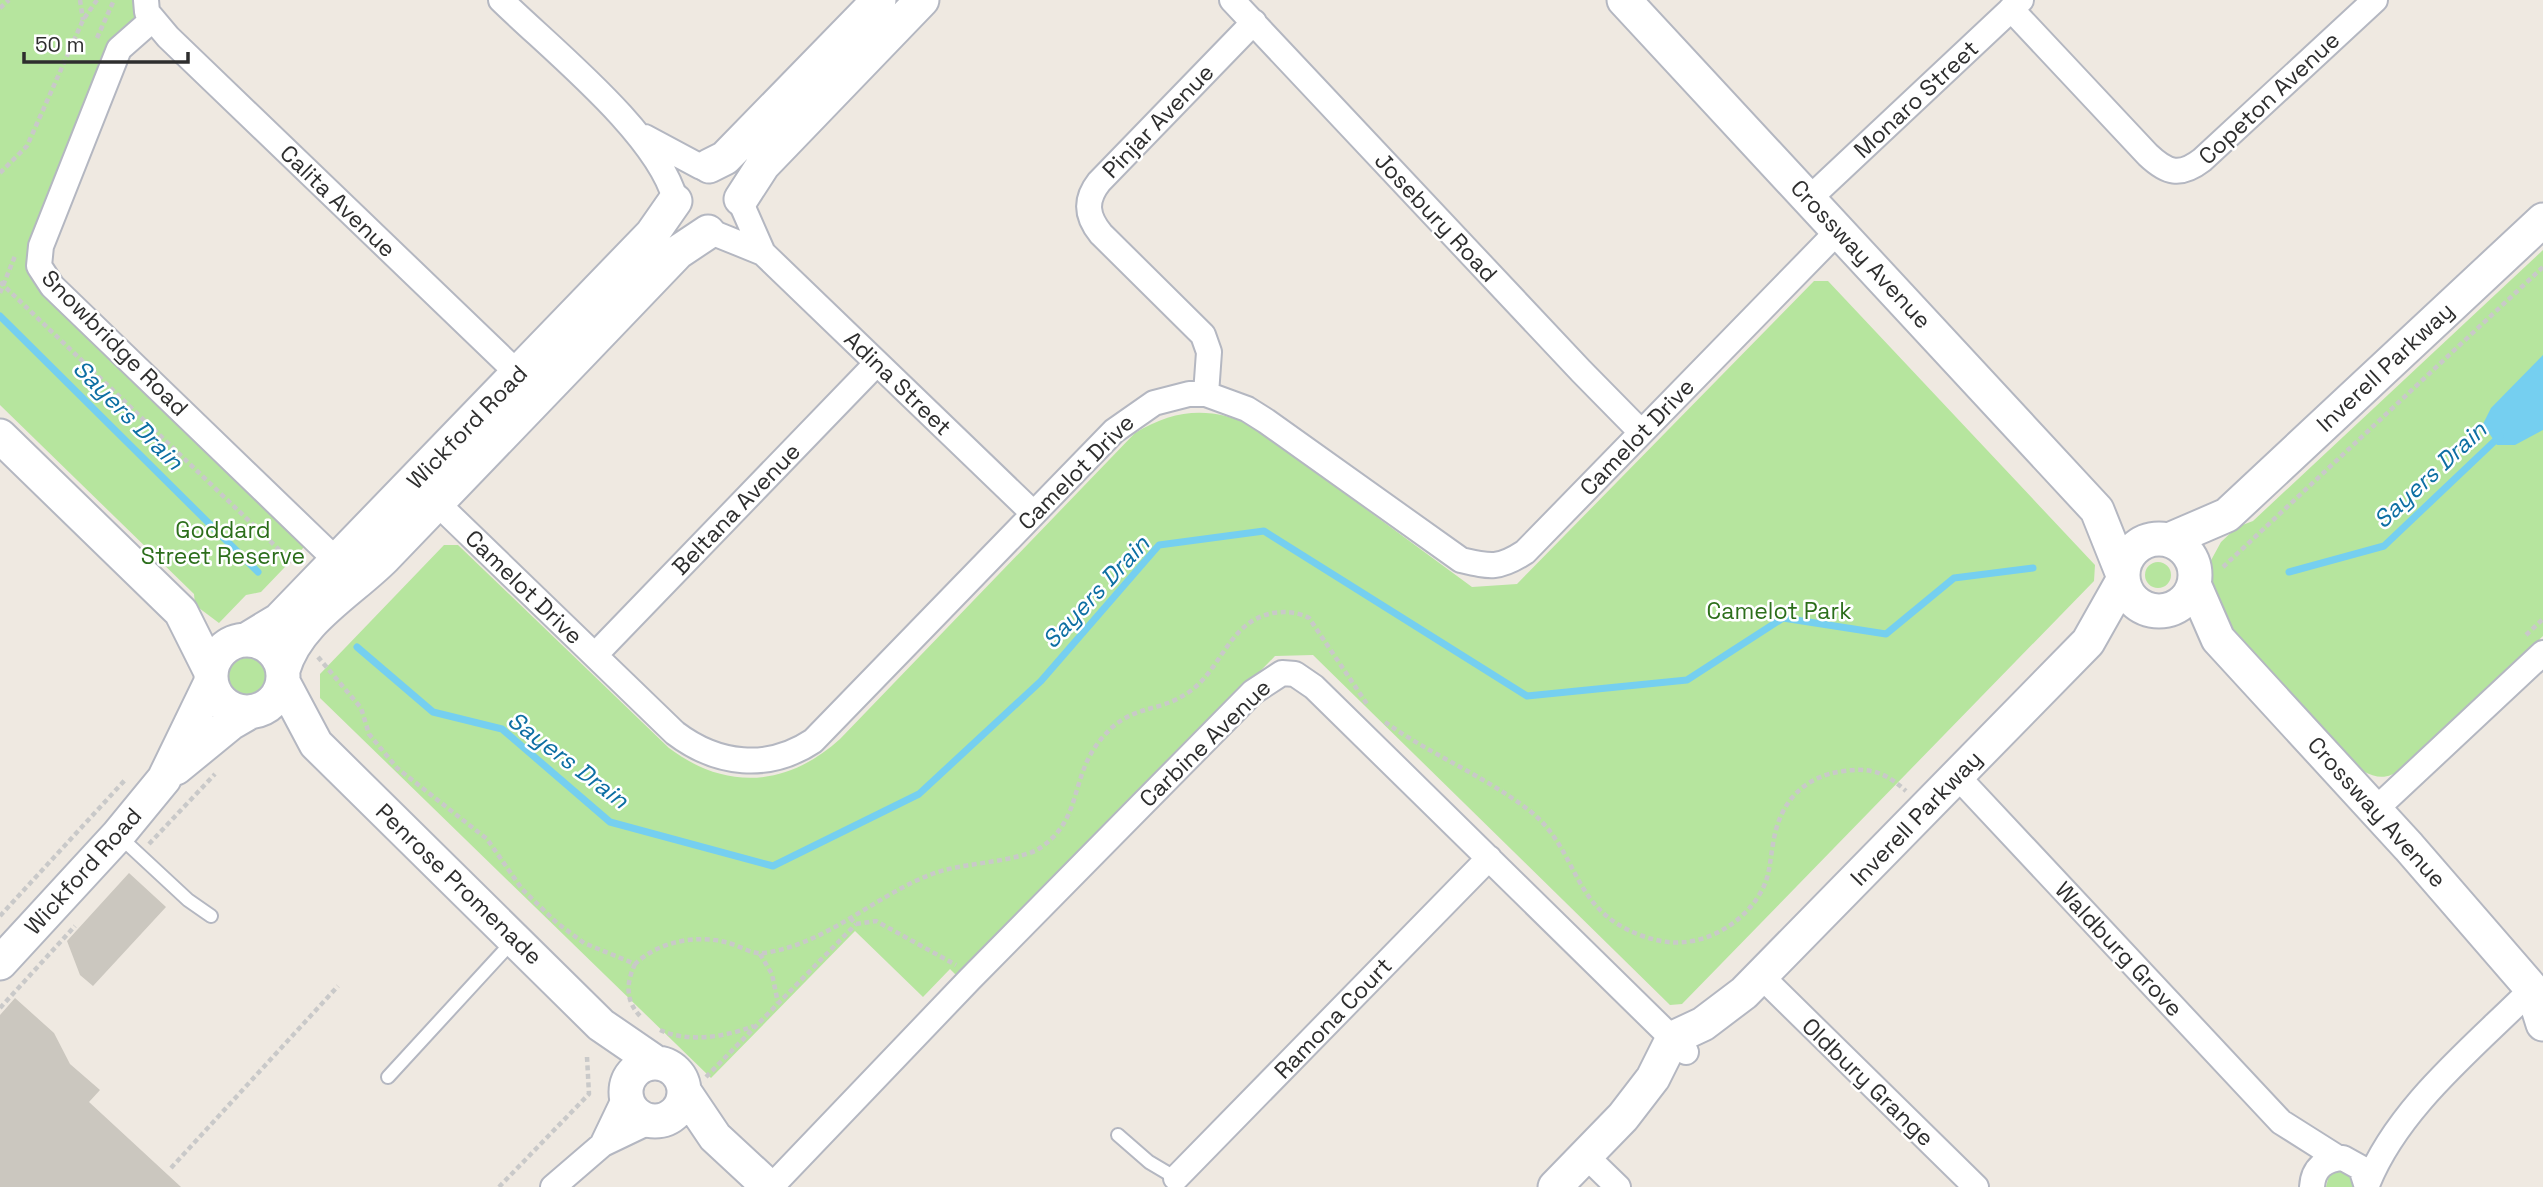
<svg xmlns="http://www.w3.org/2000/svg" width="2543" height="1187" font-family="'Space Grotesk',sans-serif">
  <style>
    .green { fill: #b6e59e }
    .water { fill: #75cff0 }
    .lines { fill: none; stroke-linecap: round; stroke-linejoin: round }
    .stream { stroke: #75cff0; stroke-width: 7 }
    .building { fill: #cbc7bf }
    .lane-casing { stroke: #b4b7c1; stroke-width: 16 }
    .street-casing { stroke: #b4b7c1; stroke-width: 28 }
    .secondary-casing { stroke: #b4b7c1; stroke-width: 37 }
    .path { stroke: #c9c9c9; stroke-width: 4.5; stroke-dasharray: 5 3.5; stroke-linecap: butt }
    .lane { stroke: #fff; stroke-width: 12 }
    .street { stroke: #fff; stroke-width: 24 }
    .secondary { stroke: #fff; stroke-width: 33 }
    .labels { text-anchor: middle; stroke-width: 5; stroke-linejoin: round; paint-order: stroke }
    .street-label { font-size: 23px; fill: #2e2e2e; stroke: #fff }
    .park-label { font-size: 23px; fill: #2c6e1b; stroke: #fff }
    .water-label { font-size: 24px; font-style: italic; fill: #0d6fa3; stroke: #fff }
  </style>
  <rect width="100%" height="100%" fill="#efe9e1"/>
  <!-- green -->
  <path class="green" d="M0,0h135v21l-104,228 275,296 -45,47 -15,3 -27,28 -24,-18 -1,-11 -194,-189z
    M2543,250v386l-142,133c-12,10 -24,10 -38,2l-138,-147 -19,-42 3,-18 12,-22 16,-15 16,-6z
    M1814,281h14l267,284 -1,16 -412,423 -12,1 -357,-350 -38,1 -315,323 -10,-10 -27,28 -68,-66 -144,147 -391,-380v-24l124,-129h14l211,203c57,43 118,39 171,-9l295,-306c40,-24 75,-27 118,-7l219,161 45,-3z
    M2145 575a13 13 0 1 1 26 0a13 13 0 1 1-26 0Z
    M228 677a19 19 0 1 1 38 0a19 19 0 1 1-38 0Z
    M2342,1170l10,8 1,9h-27l3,-12z"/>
  <!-- water -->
  <path class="water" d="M2543,355v75l-28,15h-18l-14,-21 8,-16z"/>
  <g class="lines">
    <!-- stream -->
    <path class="stream" d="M0,316l258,256
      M2289,572l95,-26 116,-110
      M357,647l76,65 69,17 108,93 163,44 146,-72 122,-113 118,-136 105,-14 263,165 160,-16 96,-62 103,16 68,-56 79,-10"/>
  </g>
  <!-- building -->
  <path class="building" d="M129,873l37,34 -73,79 -13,-11 -13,-34z
    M15,998l39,35 16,31 30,26 -11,12 92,85h-181v-172z"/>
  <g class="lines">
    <!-- lane casing -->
    <g class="lane-casing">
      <path id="lane" d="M118,835l70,65 23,16
        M388,1077l125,-136
        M1118,1135l31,27 27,16 2,3"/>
    </g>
    <!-- street casing -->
    <g class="street-casing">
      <path id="street" d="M146,0l1,12 21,25 361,347
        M501,0c50,49 156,133 174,199
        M1232,0l349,371 60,61
        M2011,9l137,146c19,18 32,22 54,5l173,-160
        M152,20l-33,29 -78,197 -2,20 13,20 285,275
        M645,137l56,30
        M1810,198l211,-198
        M741,203l22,50 270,260
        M711,232l52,21
        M1206,394l3,-42 -6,-17 -102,-101c-14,-17 -17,-33 -2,-52l155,-160
        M437,503l238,230c42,32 93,38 138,8l301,-310 40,-28 35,-9h17l41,15 19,12 195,139c30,7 38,9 64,-8l314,-322
        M595,655l282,-292
        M1957,776l324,346 57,36
        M2376,809l167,-156
        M1761,976l215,211
        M603,1143l23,-48
        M1585,1155l33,32
        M1176,1178l313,-320
        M2367,1185c30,-77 107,-138 165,-196
        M553,1187l50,-43 48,-23
        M771,1187l199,-208 283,-287 29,-19 13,1 19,13 372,365
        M2312,1187c1,-19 13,-28 31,-29l18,10 6,19"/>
    </g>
    <!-- secondary casing -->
    <g class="secondary-casing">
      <path id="secondary" d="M1624,0l473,510 26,65
        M709,166l16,-8 154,-158
        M741,199l22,-34 159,-165
        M0,436l181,176 30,60
        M2123 575a36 36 0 1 1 72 0a36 36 0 1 1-72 0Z
        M2169,540l58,-25 316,-295
        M2194,584l24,55 191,208 123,142 11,35
        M246,640l33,-20 373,-386 23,-33
        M211 676a36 36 0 1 1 72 0a36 36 0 1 1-72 0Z
        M283,670c14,-49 67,-78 101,-112 99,-102 196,-204 294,-306l30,-20
        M283,682l33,62 285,281 54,37
        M176,768l55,-45 19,-11
        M0,963l118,-128 46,-56 47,-97
        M626 1092a29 29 0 1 1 58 0a29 29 0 1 1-58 0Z
        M684,1091l31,46 54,50
        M1555,1187l68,-70 30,-39 20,-40 30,-14 41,-31 344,-351 35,-62"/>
    </g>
    <!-- path -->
    <path class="path" d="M80,0l3,20
      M0,8l9,-8
      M97,38l17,-38
      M0,173l27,-27 56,-126 14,-20
      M0,282l293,281
      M0,293l15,-37
      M2223,567l320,-300
      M2526,635l17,-16
      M318,657l43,51 8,26 28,34 90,71 35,50 35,34 27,20 51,21c24,-23 63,-30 94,-21 11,3 24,12 35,10 63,-9 110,-57 168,-79 33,-12 70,-10 103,-23 48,-28 34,-70 63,-108 32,-42 56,-27 91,-51 34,-24 39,-70 84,-79 12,-2 25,-1 36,5l58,86
      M1385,722c46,33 100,54 145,89 50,40 40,98 110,124 19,7 36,10 57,5 26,-6 52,-25 65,-50 8,-15 8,-30 11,-46 6,-41 30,-68 71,-73 27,-4 42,2 62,20
      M149,844l66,-70
      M0,916l125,-136
      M850,918l6,6 20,-3 80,44
      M760,954l12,20 6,29
      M635,964c-9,19 -10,37 6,53
      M0,1008l75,-82
      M660,1030c28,13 65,7 94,-4
      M706,1077l150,-153
      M171,1168l167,-182
      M499,1187l90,-93 -2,-37"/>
    <!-- lane -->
    <use href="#lane" class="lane"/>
    <!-- street -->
    <use href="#street" class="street"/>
    <!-- secondary -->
    <use href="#secondary" class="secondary"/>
  </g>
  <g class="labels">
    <!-- street labels -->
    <g class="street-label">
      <text transform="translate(2269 98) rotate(-43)" y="8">Copeton Avenue</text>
      <text transform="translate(1916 99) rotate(-43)" y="8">Monaro Street</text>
      <text transform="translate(1158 121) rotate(-46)" y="8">Pinjar Avenue</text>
      <text transform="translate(338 201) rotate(44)" y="8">Calita Avenue</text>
      <text transform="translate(1436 217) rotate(47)" y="8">Josebury Road</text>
      <text transform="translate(1861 254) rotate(47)" y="8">Crossway Avenue</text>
      <text transform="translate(115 343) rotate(45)" y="8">Snowbridge Road</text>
      <text transform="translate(2385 367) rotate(-43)" y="8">Inverell Parkway</text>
      <text transform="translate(898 383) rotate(44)" y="8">Adina Street</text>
      <text transform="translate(467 427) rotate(-46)" y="8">Wickford Road</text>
      <text transform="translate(1637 437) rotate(-46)" y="8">Camelot Drive</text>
      <text transform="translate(1076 472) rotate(-45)" y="8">Camelot Drive</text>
      <text transform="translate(736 509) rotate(-46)" y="8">Beltana Avenue</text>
      <text transform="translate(524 587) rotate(44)" y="8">Camelot Drive</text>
      <text transform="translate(1205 743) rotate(-44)" y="8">Carbine Avenue</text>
      <text transform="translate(2377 812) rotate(48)" y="8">Crossway Avenue</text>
      <text transform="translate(1916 818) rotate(-46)" y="8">Inverell Parkway</text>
      <text transform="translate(83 871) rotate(-48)" y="8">Wickford Road</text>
      <text transform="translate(459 884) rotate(44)" y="8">Penrose Promenade</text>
      <text transform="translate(2119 949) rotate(47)" y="8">Waldburg Grove</text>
      <text transform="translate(1333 1018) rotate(-46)" y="8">Ramona Court</text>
      <text transform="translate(1868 1082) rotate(44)" y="8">Oldbury Grange</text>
    </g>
    <!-- park labels -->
    <g class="park-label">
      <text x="223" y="538">Goddard<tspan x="223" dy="26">Street Reserve</tspan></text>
      <text x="1779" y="619">Camelot Park</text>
    </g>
    <!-- water labels -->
    <g class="water-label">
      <text transform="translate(128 415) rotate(45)" y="8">Sayers Drain</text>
      <text transform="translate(2430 475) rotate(-43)" y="8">Sayers Drain</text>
      <text transform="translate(1096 592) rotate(-47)" y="8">Sayers Drain</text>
      <text transform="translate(568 760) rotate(37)" y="8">Sayers Drain</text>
    </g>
  </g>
  <!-- scale -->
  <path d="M24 52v10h164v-10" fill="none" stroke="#2e2e2e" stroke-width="3.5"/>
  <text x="35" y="52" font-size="21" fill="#2e2e2e" stroke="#ffffff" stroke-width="5" paint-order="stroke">50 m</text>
</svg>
